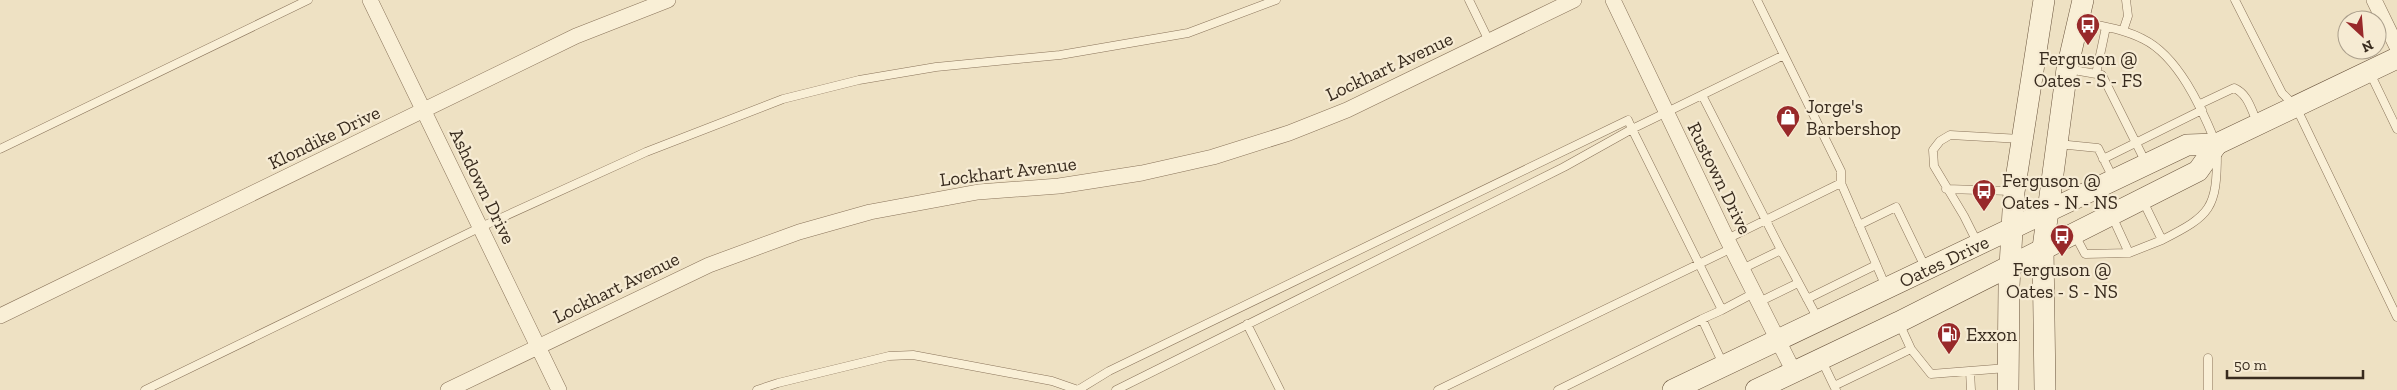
<svg xmlns="http://www.w3.org/2000/svg" width="2397" height="390" font-family="'Zilla Slab',serif">
  <style>
    .lines { fill: none; stroke-linecap: round; stroke-linejoin: round }
    .lane-casing { stroke: #89735a; stroke-width: 9 }
    .street-casing { stroke: #89735a; stroke-width: 16 }
    .secondary-casing { stroke: #6a543d; stroke-width: 22 }
    .lane { stroke: #f9efd6; stroke-width: 8 }
    .street { stroke: #f9efd6; stroke-width: 15 }
    .secondary { stroke: #f9efd6; stroke-width: 21 }
    .labels { text-anchor: middle; stroke-width: 4.5; stroke-linejoin: round; paint-order: stroke }
    .poi-label { font-size: 19px; fill: #382b1e; stroke: #f6ebd3; text-anchor: start }
    .street-label { font-size: 19px; fill: #382b1e; stroke: #f6ebd3 }
  </style>
  <rect width="100%" height="100%" fill="#eee1c3"/>
  <g class="lines">
    <!-- lane casing -->
    <g class="lane-casing">
      <path id="lane" d="M1469,0l20,41
        M1757,0l84,171v12l45,104
        M2235,0l47,93 14,14 101,210
        M2080,21c21,5 44,8 63,18 35,17 58,68 72,102
        M2123,31l5,-15 -2,-16
        M2068,69l34,6 44,88
        M2370,73l27,56
        M2096,74l10,-47
        M1702,95l79,155 -39,19
        M2200,104l34,-16c14,6 17,21 23,34
        M2058,144l40,4 15,30
        M0,149l308,-149
        M2103,159l99,-49
        M1946,189l66,2
        M2143,201l19,39c49,-25 55,-31 55,-88
        M2112,216l17,37
        M1859,225l37,-18 30,62
        M2075,235l10,19 44,-1 33,-13
        M1727,239l114,-56
        M1977,242l-13,-26 -30,-50 -1,-16 7,-9 10,-6 71,4
        M1781,250l37,69
        M1807,299l69,-34
        M1759,302l39,-19
        M1722,310l32,-17
        M1247,324l33,66
        M1911,349l20,25 76,-6
        M1822,361l12,25
        M1970,371l1,19
        M145,390l336,-163 165,-75 137,-53 76,-19 77,-13 124,-12 128,-22 88,-33
        M757,390l21,-7 111,-27 24,-1 139,26 26,9
        M1078,390l31,-19 519,-251 4,9 152,-74
        M1116,390l448,-223 68,-38 90,181 -20,9
        M1438,390l294,-142
        M1558,390l144,-71 21,45
        M1836,390l-2,-4 77,-37 -12,-26
        M2208,390v-32"/>
    </g>
    <!-- street casing -->
    <g class="street-casing">
      <path id="street" d="M370,0l189,390
        M1613,0l114,239 67,133
        M2374,0l23,47
        M0,316l576,-280 92,-36
        M448,390l261,-125 90,-33 71,-20 108,-20 81,-6 83,-13 71,-16 76,-24 58,-23 227,-110"/>
    </g>
    <!-- secondary casing -->
    <g class="secondary-casing">
      <g id="secondary">
        <path id="s1" d="M1673,390l514,-245 30,-1 180,-86"/>
        <path d="M1756,390l143,-68 299,-151 19,-27"/>
        <path d="M2008,390l1,-104 5,-94 30,-192"/>
        <path d="M2045,390l-2,-142 24,-179 16,-69"/>
      </g>
    </g>
    <!-- lane -->
    <use href="#lane" class="lane"/>
    <!-- street -->
    <use href="#street" class="street"/>
    <!-- secondary -->
    <use href="#secondary" class="secondary"/>
  </g>
  <!-- icons -->
  <defs>
    <g id="bus-pin" transform="scale(1.25)"><path d="M0 17L-7.5 6A9.5 9.5 0 1 1 7.5 6Z" fill="#98292a" stroke="#f6ebd3"/><path d="M-5-6H5V4H4V6H2V4H-2V6H-4V4H-5ZM-3.5-4V0h7V-4ZM-3.5 1.2v1.5H-2V1.2ZM2 1.2v1.5H3.5V1.2Z" fill="#fff"/></g>
    <g id="shop-pin" transform="scale(1.25)"><path d="M0 17L-7.5 6A9.5 9.5 0 1 1 7.5 6Z" fill="#98292a" stroke="#f6ebd3"/><path d="M-5-2.5h2.3a2.7 3.5 0 0 1 5.4 0H5L5.5 6h-11ZM-1.5-2.5h3a1.5 2.3 0 0 0-3 0Z" fill="#fff"/></g>
    <g id="fuel-pin" transform="scale(1.25)"><path d="M0 17L-7.5 6A9.5 9.5 0 1 1 7.5 6Z" fill="#98292a" stroke="#f6ebd3"/><path d="M-5.5-6h7V0h2V4h1.3V-2.5L3-4.5l.8-.8L6-3V5H2.5V1h-1V6h-7ZM-4.2-4.7v3.2H.2V-4.7Z" fill="#fff"/></g>
  </defs>
  <g fill-rule="evenodd">
    <use href="#bus-pin" x="2088" y="25"/>
    <use href="#shop-pin" x="1788" y="117"/>
    <use href="#bus-pin" x="1984" y="191"/>
    <use href="#bus-pin" x="2062" y="236"/>
    <use href="#fuel-pin" x="1949" y="334"/>
  </g>
  <g class="labels">
    <!-- poi labels -->
    <g class="poi-label">
      <text x="2088" y="65" text-anchor="middle">Ferguson @<tspan x="2088" dy="22">Oates - S - FS</tspan></text>
      <text x="1806" y="113">Jorge's<tspan x="1806" dy="22">Barbershop</tspan></text>
      <text x="2002" y="187">Ferguson @<tspan x="2002" dy="22">Oates - N - NS</tspan></text>
      <text x="2062" y="276" text-anchor="middle">Ferguson @<tspan x="2062" dy="22">Oates - S - NS</tspan></text>
      <text x="1966" y="341">Exxon</text>
    </g>
    <!-- street labels -->
    <g class="street-label">
      <text transform="translate(1389 66) rotate(-25)" y="7">Lockhart Avenue</text>
      <text transform="translate(324 137) rotate(-26)" y="7">Klondike Drive</text>
      <text transform="translate(1008 171) rotate(-7)" y="7">Lockhart Avenue</text>
      <text transform="translate(1720 178) rotate(64)" y="7">Rustown Drive</text>
      <text transform="translate(483 186) rotate(64)" y="7">Ashdown Drive</text>
      <text dy="7" stroke="none"><textPath href="#s1" startOffset="300">Oates Drive</textPath></text>
      <text transform="translate(616 287) rotate(-26)" y="7">Lockhart Avenue</text>
    </g>
  </g>
  <!-- north arrow -->
  <g transform="translate(2362 35) rotate(154)"><circle r="24" fill="#f6ebd3" stroke="#aa9e8b"/>
  <path d="M0-4L9 19L0 12L-9 19Z" fill="#98292a"/>
  <text y="-8" font-size="14" font-weight="bold" text-anchor="middle" fill="#382b1e">N</text>
  </g>
  <!-- scale -->
  <path d="M2227 370v8h136v-8" fill="none" stroke="#382b1e" stroke-width="2.5"/>
  <text x="2234" y="370" font-size="15" fill="#382b1e" stroke="#f6ebd3" stroke-width="4" paint-order="stroke">50 m</text>
</svg>
